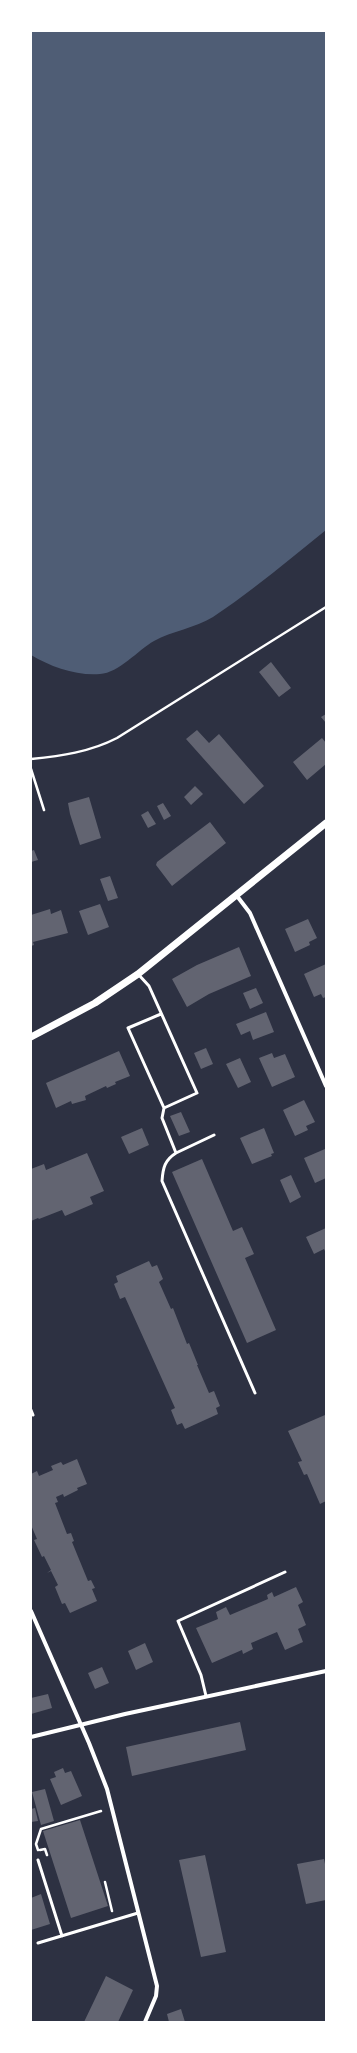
<svg xmlns="http://www.w3.org/2000/svg" width="357" height="2053" font-family="'Golos Text',sans-serif">
  <style>
    .water { fill: #4f5d75 }
    .building { fill: #626471 }
    .lines { fill: none; stroke-linecap: round; stroke-linejoin: round }
    .path { stroke: #fff; stroke-width: 2.5 }
    .service { stroke: #fff; stroke-width: 3 }
    .minor { stroke: #fff; stroke-width: 4 }
    .tertiary { stroke: #fff; stroke-width: 7 }
  </style>
  <rect width="100%" height="100%" fill="#2d3142"/>
  <!-- water -->
  <path class="water" d="M31,31h295v499c-37,30 -74,61 -113,87 -18,11 -41,14 -59,24 -16,9 -35,32 -54,33 -23,2 -49,-7 -69,-19z"/>
  <!-- building -->
  <path class="building" d="M271,662l20,26 -12,9 -20,-25z
    M326,714v9l-5,-6z
    M197,730l12,13 10,-9 45,52 -20,18 -58,-65z
    M322,738l4,5v21l-19,16 -14,-18z
    M195,786l8,8 -12,11 -7,-8z
    M89,797l12,41 -21,7 -10,-31 -2,-11z
    M163,803l8,13 -7,4 -7,-14z
    M148,811l8,13 -8,4 -7,-13z
    M210,822l16,21 -54,43 -16,-21 1,-3z
    M34,850l4,10 -7,2v-11z
    M110,876l8,22 -10,3 -8,-22z
    M100,904l9,23 -21,8 -9,-24z
    M50,909l1,5 10,-4 7,23 -35,9 1,3 -3,1v-31z
    M308,919l9,19 -8,4 1,3 -15,7 -10,-23z
    M239,947l12,29 -42,18 -22,13 -15,-28 25,-14z
    M326,964v33l-3,1 -2,-4 -7,3 -10,-23z
    M256,988l7,15 -13,6 -7,-16z
    M266,1012l8,20 -21,8 -3,-9 -9,4 -5,-11z
    M206,1048l7,16 -12,5 -7,-16z
    M119,1051l11,25 -15,6 1,2 -9,4 -1,-2 -21,10 1,4 -14,4 -1,-3 -15,7 -10,-25z
    M272,1053l2,5 11,-4 10,23 -23,10 -13,-29z
    M240,1058l11,24 -13,6 -12,-24z
    M304,1100l11,22 -9,4 2,4 -13,6 -12,-26z
    M181,1112l9,20 -11,4 -9,-20z
    M142,1128l7,17 -20,9 -8,-17z
    M264,1128l10,25 -3,1 1,2 -20,8 -12,-26z
    M325,1149l1,29 -11,5 -11,-25z
    M87,1153l17,38 -14,6 3,7 -28,12 -3,-6 -23,9 -1,-1 -7,3v-52l13,-5 2,6z
    M202,1159l31,72 9,-4 12,27 -9,4 31,72 -29,13 -75,-171z
    M291,1175l10,22 -11,6 -10,-23z
    M326,1228v25l-2,-4 -10,5 -8,-17z
    M149,1261l3,6 5,-2 6,14 -4,3 12,27 2,-1 14,36 2,-1 9,22h-1l12,28 5,-2 6,15 -4,2 2,6 -33,15 -3,-6 -5,2 -6,-15 4,-2 -50,-111 -5,2 -6,-15 4,-2 -2,-6z
    M325,1415l1,86 -6,3 -13,-30 -3,1 -6,-13 4,-1 -14,-30z
    M77,1459l10,25 -10,4 1,2 -14,7 -1,-3 -7,3 2,5 -3,1 12,31 4,-1 3,8 -2,1 16,39 3,-1 4,8 -3,1 5,12 -27,12 -5,-10 -3,1 -7,-17 3,-2 -7,-14 -4,2 4,-3 -7,-14 -2,1 -8,-17 3,-1 -6,-14v-51l6,-3 2,5 14,-6 -2,-4 10,-4 2,3z
    M296,1587l7,15 -5,3 8,20 -8,4 5,13 -18,8 -8,-18 -26,11 2,6 -10,5 -1,-4 -30,13 -16,-35 22,-9 -2,-7 10,-5 4,8 38,-16 -1,-4 5,-3 2,5z
    M145,1643l8,19 -17,8 -8,-19z
    M102,1667l7,16 -14,6 -7,-16z
    M48,1694l4,14 -21,6v-16z
    M240,1722l6,28 -114,26 -6,-29z
    M63,1768l2,5 6,-2 11,25 -21,9 -11,-26 6,-2 -2,-5z
    M45,1789l9,32 -13,4 -9,-33z
    M35,1808l3,13 -7,1v-13z
    M80,1820l28,86 -37,12 -28,-87z
    M205,1855l21,97 -25,5 -22,-97z
    M324,1859l2,10v31l-20,4 -9,-40z
    M41,1894l9,30 -19,6v-32z
    M106,1976l27,14 -15,32h-34z
    M181,2009l4,13h-16l-2,-8z"/>
  <g class="lines">
    <!-- path -->
    <path class="path" d="M31,759c30,-3 59,-7 86,-21l209,-131
      M31,769l13,41
      M38,1850l-2,-6 5,-15 60,-18
      M40,1850l5,-1 2,6
      M105,1882l7,29"/>
    <!-- service -->
    <path class="service" d="M138,974l11,12 48,107 -33,15 -2,10 14,35c-11,7 -13,14 -14,28l93,212
      M161,1014l-33,14 36,80
      M176,1153l38,-18
      M31,1410l2,5
      M206,1696l-5,-21 -23,-54 107,-49
      M38,1860l24,76
      M38,1943l100,-30"/>
    <!-- minor -->
    <path class="minor" d="M237,896l13,17 76,173
      M31,1611l58,132 18,46 50,197 -1,10 -11,26
      M31,1737l94,-23 201,-43"/>
    <!-- tertiary -->
    <path class="tertiary" d="M31,1037l64,-34 43,-29 188,-151"/>
  </g>
  <!-- border -->
  <rect width="357" height="2053" fill="none" stroke="#ffffff" stroke-width="64"/>
</svg>
